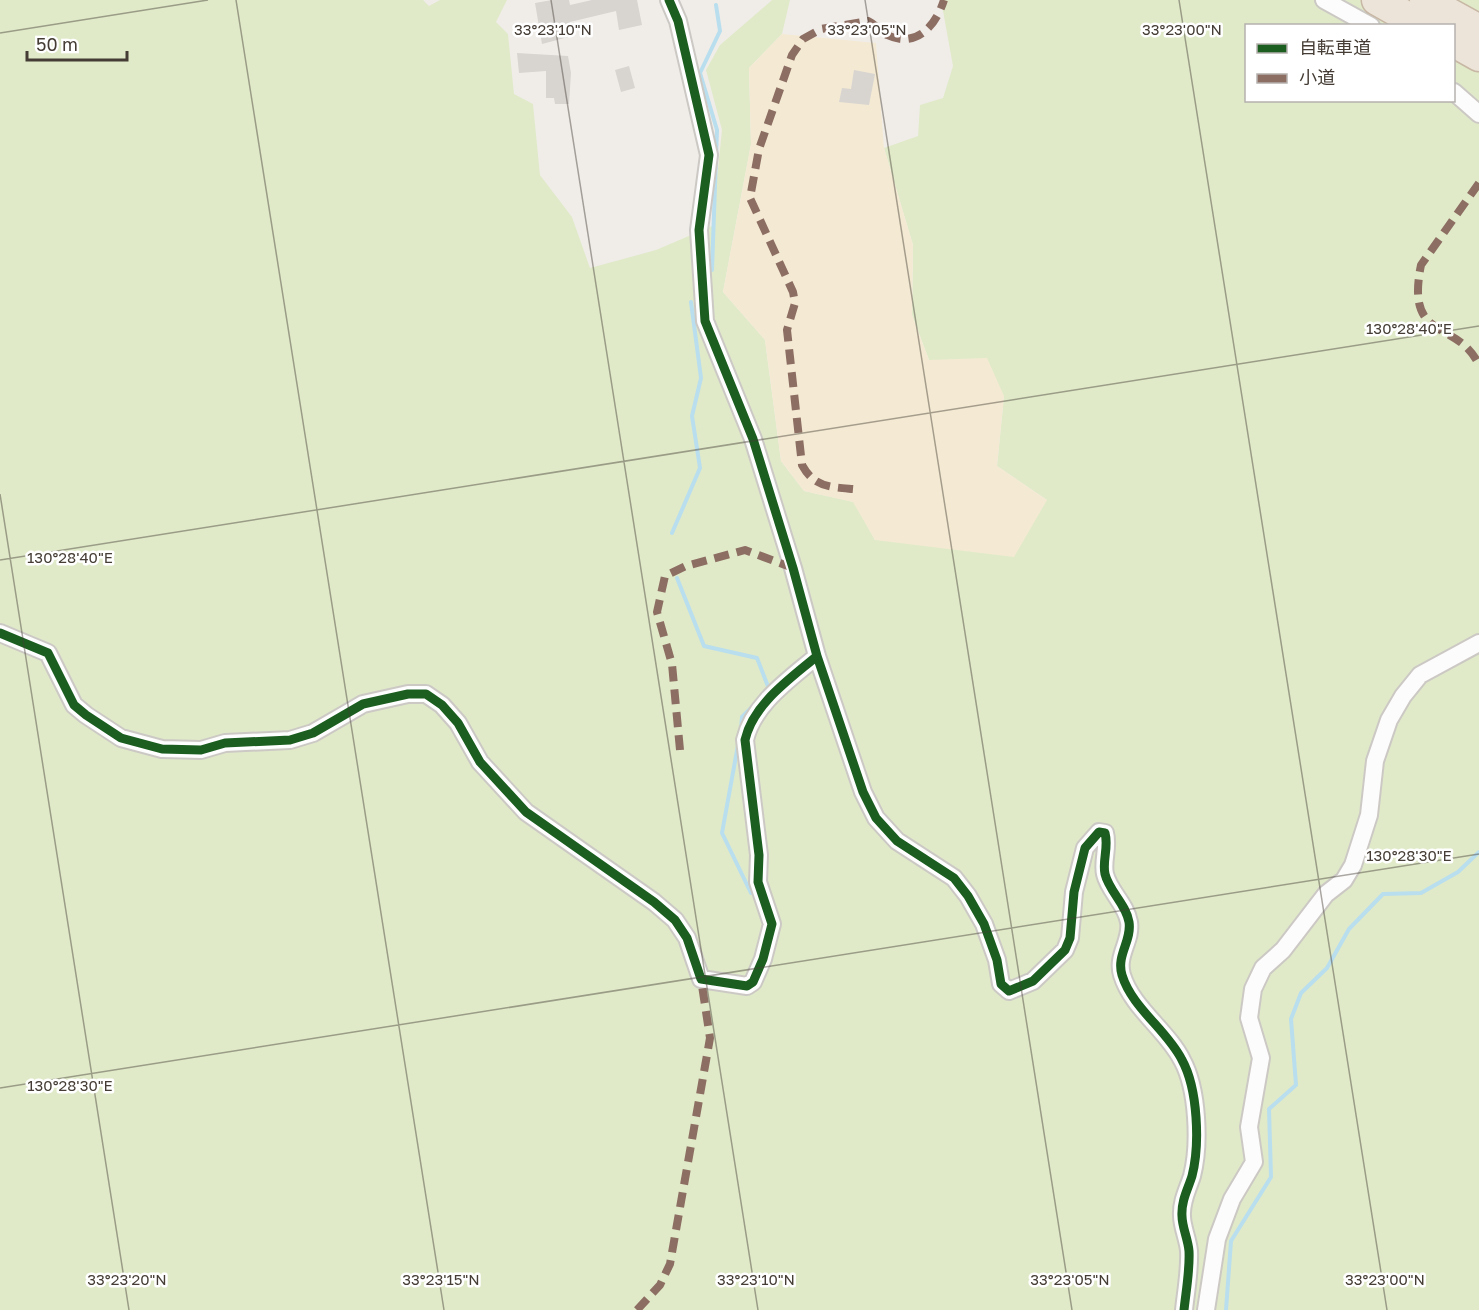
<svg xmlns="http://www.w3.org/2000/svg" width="1479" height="1310" font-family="'Golos Text','Noto Sans JP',sans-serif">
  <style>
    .green { fill: #e0eac9; fill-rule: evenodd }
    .sand { fill: #f4ead3 }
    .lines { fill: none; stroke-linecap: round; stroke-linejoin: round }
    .stream { stroke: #b9deee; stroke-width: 4 }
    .building { fill: #d8d4d0 }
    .street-casing { stroke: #ccc9c5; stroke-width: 20 }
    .highway-casing { stroke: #c7b7a4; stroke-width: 33 }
    .street { stroke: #fdfcfc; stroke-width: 16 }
    .highway { stroke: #ece4d8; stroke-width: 30 }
    .quiet { stroke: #8d6e63; stroke-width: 8; stroke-dasharray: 15 8; stroke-linecap: butt }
    .cycleway-casing { stroke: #fff; stroke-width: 13 }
    .cycleway { stroke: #1b5e20; stroke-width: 9 }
    .ticks { fill: none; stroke: #453d35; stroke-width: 1.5; stroke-opacity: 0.45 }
    .ticks-label { font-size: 15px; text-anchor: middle; fill: #453d35; stroke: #fff; stroke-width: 5; stroke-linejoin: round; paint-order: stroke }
  </style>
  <rect width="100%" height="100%" fill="#f0ede9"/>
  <!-- green -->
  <path class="green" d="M0,0h423l6,6 11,-6h67l-11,22 12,12 6,60 19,10 7,71 32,42 18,51 66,-18 56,-24 10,-96 -16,-60 14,-25 52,-45h18l-8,34 -33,34 2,76 -28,148 42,48 16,121 23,30 50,11 21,38 172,-40 -50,-34 7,-70 -75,-36 -17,-45 1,-70 -29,-97 34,-12 2,-31 23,-7 10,-32 -12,-66h538v1310h-1479zM1246,26h208v74h-208z"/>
  <!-- sand -->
  <path class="sand" d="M782,34l94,9 8,105 29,97 -1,70 17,45 58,-2 17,38 -7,70 50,34 -33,57 -139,-17 -22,-38 -49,-11 -23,-30 -16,-121 -42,-48 28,-148 -2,-76z"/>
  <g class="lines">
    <!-- stream -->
    <path class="stream" d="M712,270l5,-140 -17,-57 20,-42 -4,-26
      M672,533l28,-65 -8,-52 9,-38 -10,-76
      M677,578l27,68 53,12 12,31
      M741,729l1,-12 12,-12
      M738,745l-16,88 29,60
      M1226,1310l5,-69 40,-64 -2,-68 27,-24 -5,-66 10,-26 26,-25 22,-39 34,-35 38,-1 37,-21 21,-20"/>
  </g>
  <!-- building -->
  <path class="building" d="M552,0h17l1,5 22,-5h45l5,25 -23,5 -3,-19 -46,11 2,14 -30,8 -7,-41z
    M517,53l51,3 3,17 -2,31h-14l-1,-6h-8v-27l-27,2z
    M629,66l6,22 -14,4 -6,-22z
    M854,70l21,4 -6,31 -30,-3 3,-14 9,1z"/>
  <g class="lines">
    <!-- street casing -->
    <g class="street-casing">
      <path id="street" d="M669,0l9,21 31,134 -10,75 6,91 48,118 40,129 24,88 46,136 13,26 21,23 57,37 14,18 16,28 13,36 4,24 8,7 24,-10 32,-31 5,-12 4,-46 11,-44 14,-16 6,1c4,14 -3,28 0,41 4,17 21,30 24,48 3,19 -13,33 -7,53 10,33 45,55 60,85 16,29 18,85 10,116 -4,13 -11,25 -10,40 0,11 6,23 7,35 1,19 -3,40 -5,59
        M1324,0l47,26
        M1454,92l25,22
        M0,633l48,20 26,52 12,10 35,23 41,11 39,1 24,-7 65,-3 23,-7 50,-29 45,-10h18l16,11 16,18 22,39 46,50 128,90 21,18 12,18 14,41 46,7 6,-4 10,-23 9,-35 -14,-42 1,-27 -14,-115c8,-36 45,-61 72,-84
        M1206,1310l11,-71 15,-40 22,-37 -5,-35 12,-69 -12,-40 4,-29 10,-21 20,-18 43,-56 18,-14 9,-15 16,-50 6,-54 14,-41 14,-24 17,-21 59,-32"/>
    </g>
    <!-- highway casing -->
    <g class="highway-casing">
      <path id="highway" d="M1377,0l46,26
        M1425,0l54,30
        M1454,42l25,14"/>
    </g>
    <!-- street -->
    <use href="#street" class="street"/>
    <!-- highway -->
    <use href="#highway" class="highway"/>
    <!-- quiet -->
    <path class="quiet" d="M1479,183l-58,82c-16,79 36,53 58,100
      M853,489c-23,-2 -39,-2 -51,-24l-15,-135 8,-27 -2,-11 -43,-94 9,-49 33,-94 11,-16 18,-10 47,-8c7,3 12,11 19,14 30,14 49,-10 57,-35
      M680,750l-8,-86 -15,-52 8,-36 21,-10 59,-16 48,18
      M637,1310l23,-25 10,-21 40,-226 -9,-59"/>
    <!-- cycleway casing -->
    <g class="cycleway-casing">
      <path id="cycleway" d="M669,0l9,21 31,134 -10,75 6,91 48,118 40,129 24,88 46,136 13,26 21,23 57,37 14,18 16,28 13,36 4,24 8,7 24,-10 32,-31 5,-12 4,-46 11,-44 14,-16 6,1c4,14 -3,28 0,41 4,17 21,30 24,48 3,19 -13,33 -7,53 10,33 45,55 60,85 16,29 18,85 10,116 -4,13 -11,25 -10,40 0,11 6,23 7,35 1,19 -3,40 -5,59
        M0,633l48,20 26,52 12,10 35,23 41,11 39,1 24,-7 65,-3 23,-7 50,-29 45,-10h18l16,11 16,18 22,39 46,50 128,90 21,18 12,18 14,41 46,7 6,-4 10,-23 9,-35 -14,-42 1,-27 -14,-115c8,-36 45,-61 72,-84"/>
    </g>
    <!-- cycleway -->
    <use href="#cycleway" class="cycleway"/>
  </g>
  <!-- ticks -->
  <path class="ticks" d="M236,0l208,1310M551,0l207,1310M865,0l207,1310M1179,0l208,1310M0,33l208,-33M0,494l129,816M0,560l1479,-234M0,1088l1479,-234"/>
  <g class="ticks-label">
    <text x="553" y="35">33°23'10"N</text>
    <text x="867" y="35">33°23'05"N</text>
    <text x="1182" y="35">33°23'00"N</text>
    <text x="1409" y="334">130°28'40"E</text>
    <text x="70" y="563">130°28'40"E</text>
    <text x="1409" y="861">130°28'30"E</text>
    <text x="70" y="1091">130°28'30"E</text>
    <text x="127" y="1285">33°23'20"N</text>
    <text x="441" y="1285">33°23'15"N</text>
    <text x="756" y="1285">33°23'10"N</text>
    <text x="1070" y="1285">33°23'05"N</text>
    <text x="1385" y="1285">33°23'00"N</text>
  </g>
  <!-- legend -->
  <rect x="1245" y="24" width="210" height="78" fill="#ffffff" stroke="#b5b1ae" stroke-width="1.5"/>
  <rect x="1257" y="44" width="30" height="9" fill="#1b5e20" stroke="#b5b1ae" stroke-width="1.5"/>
  <text x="1299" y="54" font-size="18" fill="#453d35">自転車道</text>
  <rect x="1257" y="74" width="30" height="9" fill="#8d6e63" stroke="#b5b1ae" stroke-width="1.5"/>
  <text x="1299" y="84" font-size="18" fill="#453d35">小道</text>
  <!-- scale -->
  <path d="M27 51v9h100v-9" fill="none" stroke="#453d35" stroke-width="3"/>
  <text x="36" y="51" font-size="18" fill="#453d35" stroke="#ffffff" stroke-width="4.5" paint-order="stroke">50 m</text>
</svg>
